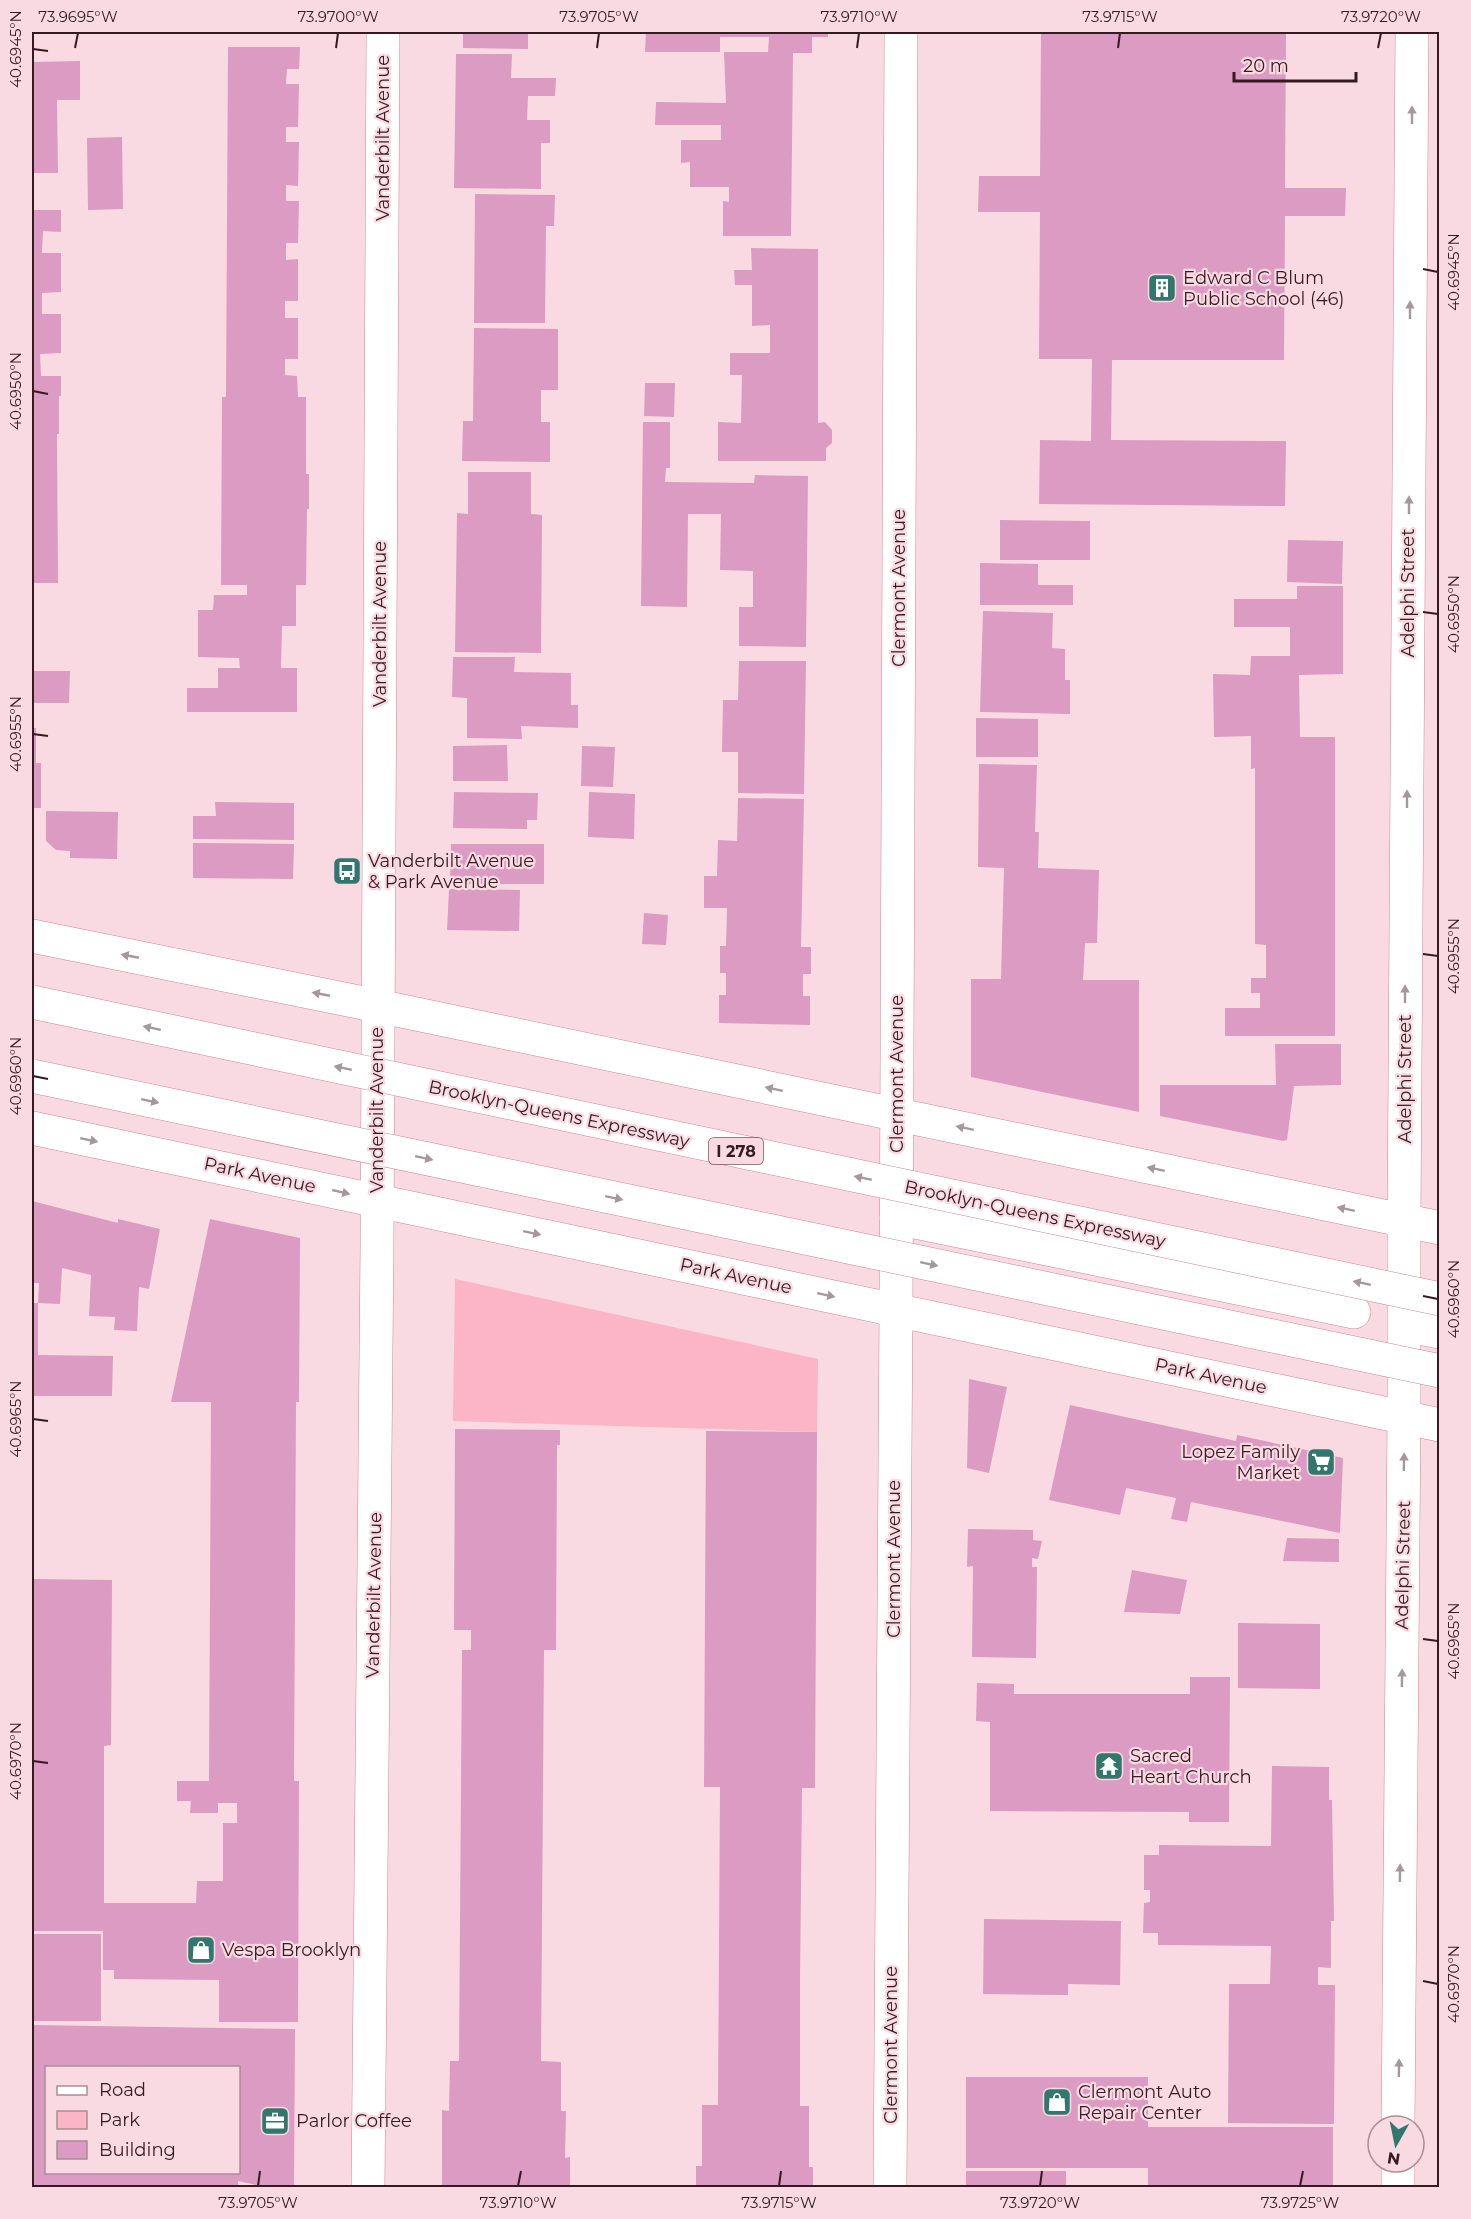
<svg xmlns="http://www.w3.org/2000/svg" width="1471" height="2219" font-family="Montserrat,sans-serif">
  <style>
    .green { fill: #fbb5c7 }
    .building { fill: #db9bc2; fill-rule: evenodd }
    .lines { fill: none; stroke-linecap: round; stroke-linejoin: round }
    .minor-casing { stroke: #cd8598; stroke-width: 34 }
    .major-casing { stroke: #cd8598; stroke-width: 34 }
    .minor { stroke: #fff; stroke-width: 33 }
    .major { stroke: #fff; stroke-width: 33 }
    .highway-bridge-casing { stroke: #cd8598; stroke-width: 34; stroke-linecap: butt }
    .highway-bridge { stroke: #fff; stroke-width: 33 }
    .oneway { fill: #a4989c }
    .ticks { fill: none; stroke: #351a22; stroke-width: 2 }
    .labels { text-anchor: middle; stroke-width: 4.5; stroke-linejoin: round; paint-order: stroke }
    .shield { fill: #fadae2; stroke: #70545c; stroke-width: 1.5 }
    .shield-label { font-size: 16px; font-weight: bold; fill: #351a22 }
    .street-label { font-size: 18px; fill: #351a22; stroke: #fadae2 }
    .poi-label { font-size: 18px; fill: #351a22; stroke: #fadae2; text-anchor: start }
    .neatline { fill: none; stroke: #351a22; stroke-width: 2 }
    .ticks-label { font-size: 15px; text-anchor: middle; fill: #351a22 }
  </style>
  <rect width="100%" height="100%" fill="#fadae2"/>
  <!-- green -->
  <path class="green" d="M455,1279l363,80 -1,73 -364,-11z"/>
  <!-- building -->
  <path class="building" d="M463,32h65v17l-65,-1z
    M646,32h182v5h-16v16h-19l-2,183h-68v-35l6,1v-15h-39v-25l-9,1v-23h40v-15h-66l1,-23 70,1 -2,-51h44l1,-15h-49v15h-75z
    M1041,32h245l-1,156h61l-1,28h-60l-1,144h-172l-1,80 175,1 -1,65 -246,-2 1,-64 51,1 1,-82h-53l1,-147h-62l1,-36h61z
    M228,47h72l-1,22h-12l-1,15h13l-1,43h-12v15h13l-1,44 -12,-1v16h13l-1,42h-12v17l12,-1v42h-13v17h13v41h-13v16l12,1 1,21h8v77h3v35h-2l-1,76h-10v41h-14l-1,42h16v44h-110v-24h31v-20h22l-1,-10 -41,-1v-47h15l1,-15h33v-10h-26l1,-188h4z
    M456,54h56l-1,24h45l-1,18h-27l-1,24h23v23h-9v46l-87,-1z
    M80,61v39h-23l1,73h-26v-111z
    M122,137l1,72 -35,1 -1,-72z
    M475,194l80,1 -1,31h-8l-1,97h-71z
    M32,210h29v22l-18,-1 -1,22h19v39l-19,1v21h19v39l-21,1 1,22h20v20h-2v38h-2l1,149h-26z
    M751,248l67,1v174l7,-1 7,8v13l-6,5v13h-108v-39l23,1 1,-48h-12v-22h40v-28l-18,1v-41h-17l-1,-15h18z
    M474,328l84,1v61h-17v32h9v40l-88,-1 1,-40h10z
    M645,383h30l-1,34 -30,-1z
    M643,422h27v46h-4l-1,14 89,1 1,-8 53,1 -2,171 -67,-1v-39h14v-36l-33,-1 1,-56h-33l-1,93 -46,-1z
    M468,472h63v42l11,1 -1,138 -86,-1 2,-139 11,1z
    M1000,520l90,1v39h-90z
    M1288,540l55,1 -1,43 -55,-2z
    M980,563l58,1v21h35v20h-93z
    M1297,586h46v88l-44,1 1,62h35v299h-110v-28h35v-15h-9v-15h15v-33l-11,-1v-176l-4,1v-33l-37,1 -1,-63 37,1 1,-19h39v-29h-56v-28h63z
    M983,611l70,2 -1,35 13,1v31h5v34l-90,-2z
    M453,657h62l-1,15 57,1v32h7v23l-57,-2 1,13 -55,-1v-40l-15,-1z
    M739,661h67l-2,133 -66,-1v-41h-16l1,-52h15z
    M32,671h38l-1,32h-37z
    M976,718l62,1v38h-62z
    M32,728h4v35h5v45h-9z
    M507,745l1,36h-55v-35z
    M582,746l33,1 -2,40 -32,-1z
    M979,764l58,1 -2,67h4l-1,36 61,2 -2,73h-12l-2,37h56v132l-168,-35v-98h30l1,-38 2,-73 -26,-1z
    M454,792l84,1 -1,27h-10v9l-74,-1z
    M589,792l46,2 -1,45 -46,-2z
    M738,798l66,1 -3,148h10v27h-8v22h7v29l-91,-2v-28h7v-22h-6v-27h6l1,-38h-23v-32h13l1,-36 19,1z
    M215,802l79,1v37l-101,-1v-23h23z
    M46,811l72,1 -1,47 -47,-1v-7l-14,-1 -10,-9z
    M193,843l101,1 -1,35 -100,-1z
    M451,844h93v40h-94z
    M449,889l71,1 -1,41 -72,-1z
    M644,913l24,2 -2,30 -24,-1z
    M1275,1044h66v41l-47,1 -7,54 -4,1 -123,-25v-31h116z
    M32,1201l86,22v-4l42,10 -11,60 -10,-2 -2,44 -23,-1 1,-13 -26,-1 2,-41 -29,-7 -2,36 -22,-1v52l75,1 -1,40h-80v-93h6l1,-20h-7z
    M210,1219l90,19 -1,164h-3l-2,379h5l-1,241h-79v-42l-105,-1v-9h-11v-39h-71v-352l80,1 -1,165 -7,1v157h92l1,-22h26v-58h14v-20h-19v10h-28l1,-12h-14v-20h32l2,-379h-40z
    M969,1379l38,8 -18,86 -22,-5z
    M1070,1405l166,36 1,-6 106,23 -3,75 -149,-31 -4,20 -16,-3 5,-21 -50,-10 -6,27 -71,-15z
    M455,1429l105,1v15h-3l-1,205h-12l-3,411 20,1v49h5l-1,47 5,-1v30h-128v-77l7,1 1,-50h9l3,-411h9v-20h-17z
    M706,1431l111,1 -2,356h-13l-2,191v127h9v61h4v20h-117v-21h6v-61h16l2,-318h-16z
    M968,1529l65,1v10l9,1 -4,18 -6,-1v9h5l-1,91 -64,-1 1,-91 -6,1z
    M1287,1538l52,1v23l-56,-1z
    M1132,1570l55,10 -7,34 -56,-2z
    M1238,1623l82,1v65l-82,-1z
    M1190,1677h40l-1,145h-40v-10l-199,-1v-89l-14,-1 1,-38 37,1v10h176z
    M1272,1766l57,1v33h3l2,121h-3v47l-13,-1v18h17l-1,139 -106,-1 1,-139h41l1,-38 -113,-1v-12h-15l1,-30 6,-1v-12h-6v-35h15v-10l112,1z
    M984,1919l137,2 -1,64 -52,-1v11l-85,-1z
    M32,1934h69v87h-69z
    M32,2025l263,4 -1,158h-29l-27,-6v6h-206zM46,2067h192v105h-192z
    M966,2077h182v50h185v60h-185v-19h-182z
    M966,2171h100v16h-100z"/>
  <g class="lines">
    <!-- minor casing -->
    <g class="minor-casing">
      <path id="minor" d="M896,1218l458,94
        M1404,1325l36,7
        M1398,2126l6,-709v-196l8,-1189
        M890,2188l6,-878 5,-1278
        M1398,2188v-26"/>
    </g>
    <!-- major casing -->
    <g class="major-casing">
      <path id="major" d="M32,936l346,70 1062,222
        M32,1128l1408,297
        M368,2188l9,-941 6,-1215"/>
    </g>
    <!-- minor -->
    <use href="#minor" class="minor"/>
    <!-- major -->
    <use href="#major" class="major"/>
    <!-- highway-bridge casing -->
    <g class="highway-bridge-casing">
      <path id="highway-bridge" d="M32,1002l1408,297
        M32,1076l1408,295"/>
    </g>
    <!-- highway-bridge -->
    <use href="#highway-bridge" class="highway-bridge"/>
  </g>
  <!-- one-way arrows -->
  <defs><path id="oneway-solid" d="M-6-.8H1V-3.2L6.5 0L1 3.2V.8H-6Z" transform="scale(1.5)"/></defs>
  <g class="oneway">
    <use href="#oneway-solid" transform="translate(1412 115) rotate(-90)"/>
    <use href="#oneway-solid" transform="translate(1410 310) rotate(-90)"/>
    <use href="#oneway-solid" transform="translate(1409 505) rotate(-90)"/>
    <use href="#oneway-solid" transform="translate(1407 799) rotate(-90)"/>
    <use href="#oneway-solid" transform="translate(130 956) rotate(-169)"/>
    <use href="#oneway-solid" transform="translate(321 994) rotate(-169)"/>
    <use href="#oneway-solid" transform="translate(1405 994) rotate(-90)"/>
    <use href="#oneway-solid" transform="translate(152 1028) rotate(-168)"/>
    <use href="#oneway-solid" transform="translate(343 1068) rotate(-168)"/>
    <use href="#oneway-solid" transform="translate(774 1089) rotate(-168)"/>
    <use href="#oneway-solid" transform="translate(150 1101) rotate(12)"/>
    <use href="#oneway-solid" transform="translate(965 1128) rotate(-168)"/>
    <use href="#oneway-solid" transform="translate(89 1140) rotate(12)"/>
    <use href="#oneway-solid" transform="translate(424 1158) rotate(12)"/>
    <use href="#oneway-solid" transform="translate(1156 1169) rotate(-168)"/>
    <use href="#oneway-solid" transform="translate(863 1178) rotate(-168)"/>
    <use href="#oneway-solid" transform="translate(341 1192) rotate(13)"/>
    <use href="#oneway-solid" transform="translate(614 1198) rotate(12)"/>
    <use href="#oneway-solid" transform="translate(1346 1209) rotate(-168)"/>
    <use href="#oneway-solid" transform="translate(532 1233) rotate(12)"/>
    <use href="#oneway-solid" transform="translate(929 1264) rotate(12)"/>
    <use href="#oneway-solid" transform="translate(1362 1283) rotate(-168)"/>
    <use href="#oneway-solid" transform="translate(826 1295) rotate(12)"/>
    <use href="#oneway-solid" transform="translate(1404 1462) rotate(-89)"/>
    <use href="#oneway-solid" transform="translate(1402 1678) rotate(-89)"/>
    <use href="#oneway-solid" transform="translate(1400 1873) rotate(-89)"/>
    <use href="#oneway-solid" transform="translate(1399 2068) rotate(-89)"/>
  </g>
  <!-- ticks -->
  <path class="ticks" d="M75,48l3,-15M336,48l2,-15M597,48l2,-15M857,48l2,-15M1118,48l2,-15M1378,48l3,-15M33,49l15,2M1423,269l15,3M33,391l15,3M1423,612l15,2M33,734l15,2M1423,954l15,2M33,1076l15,3M1423,1296l15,3M33,1419l15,2M1423,1639l15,2M33,1761l15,2M1423,1981l15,3M258,2186l2,-15M518,2186l3,-15M779,2186l2,-15M1040,2186l2,-15M1300,2186l3,-15"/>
  <!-- icons -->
  <defs>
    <g id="building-square" transform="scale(1.5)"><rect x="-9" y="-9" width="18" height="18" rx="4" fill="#32776d" stroke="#fadae2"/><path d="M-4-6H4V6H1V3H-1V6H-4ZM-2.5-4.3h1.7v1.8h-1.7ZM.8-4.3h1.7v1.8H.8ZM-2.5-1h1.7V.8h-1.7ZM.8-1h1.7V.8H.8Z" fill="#fff"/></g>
    <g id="bus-square" transform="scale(1.5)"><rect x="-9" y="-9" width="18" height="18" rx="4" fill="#32776d" stroke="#fadae2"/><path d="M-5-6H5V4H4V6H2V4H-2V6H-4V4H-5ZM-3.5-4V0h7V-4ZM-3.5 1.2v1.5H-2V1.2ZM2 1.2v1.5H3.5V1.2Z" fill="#fff"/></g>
    <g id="supermarket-square" transform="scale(1.5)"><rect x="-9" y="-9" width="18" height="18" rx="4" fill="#32776d" stroke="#fadae2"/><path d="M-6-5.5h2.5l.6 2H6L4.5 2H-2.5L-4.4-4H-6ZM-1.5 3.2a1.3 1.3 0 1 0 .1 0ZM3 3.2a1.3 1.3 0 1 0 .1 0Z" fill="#fff"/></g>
    <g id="temple-square" transform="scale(1.5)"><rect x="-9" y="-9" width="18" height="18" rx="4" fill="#32776d" stroke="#fadae2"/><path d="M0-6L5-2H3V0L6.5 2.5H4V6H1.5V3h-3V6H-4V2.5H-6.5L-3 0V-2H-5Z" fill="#fff"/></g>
    <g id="shop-square" transform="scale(1.5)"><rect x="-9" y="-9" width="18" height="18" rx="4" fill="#32776d" stroke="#fadae2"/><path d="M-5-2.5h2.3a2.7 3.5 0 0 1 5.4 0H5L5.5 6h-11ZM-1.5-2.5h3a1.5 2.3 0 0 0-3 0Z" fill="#fff"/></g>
    <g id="office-square" transform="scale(1.5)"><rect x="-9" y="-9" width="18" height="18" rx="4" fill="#32776d" stroke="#fadae2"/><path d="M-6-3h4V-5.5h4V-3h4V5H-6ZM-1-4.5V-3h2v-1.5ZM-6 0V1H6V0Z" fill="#fff"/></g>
  </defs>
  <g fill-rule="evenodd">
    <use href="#building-square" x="1162" y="288"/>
    <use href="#bus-square" x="347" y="871"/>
    <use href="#supermarket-square" x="1321" y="1462"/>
    <use href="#temple-square" x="1109" y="1766"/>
    <use href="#shop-square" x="201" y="1950"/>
    <use href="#shop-square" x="1057" y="2102"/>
    <use href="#office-square" x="275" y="2121"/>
  </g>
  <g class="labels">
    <!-- shield labels -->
    <rect class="shield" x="709" y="1138" width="54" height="26" rx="4.5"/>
    <g class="shield-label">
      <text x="736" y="1157">I 278</text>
    </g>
    <!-- street labels -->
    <g class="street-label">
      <text transform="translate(383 138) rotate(-90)" y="6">Vanderbilt Avenue</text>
      <text transform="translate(899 588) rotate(-90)" y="6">Clermont Avenue</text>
      <text transform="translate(1408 593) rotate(-90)" y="6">Adelphi Street</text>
      <text transform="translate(380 624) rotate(-90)" y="6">Vanderbilt Avenue</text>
      <text transform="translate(897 1074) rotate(-90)" y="6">Clermont Avenue</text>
      <text transform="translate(1405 1079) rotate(-90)" y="6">Adelphi Street</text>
      <text transform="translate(377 1110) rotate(-90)" y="6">Vanderbilt Avenue</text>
      <text transform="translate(559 1114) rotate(12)" y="6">Brooklyn-Queens Expressway</text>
      <text transform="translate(260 1175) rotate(12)" y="6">Park Avenue</text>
      <text transform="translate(1035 1214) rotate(12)" y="6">Brooklyn-Queens Expressway</text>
      <text transform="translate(736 1276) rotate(12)" y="6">Park Avenue</text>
      <text transform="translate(1211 1376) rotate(12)" y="6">Park Avenue</text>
      <text transform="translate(894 1559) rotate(-90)" y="6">Clermont Avenue</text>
      <text transform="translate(1403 1565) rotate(-89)" y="6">Adelphi Street</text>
      <text transform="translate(374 1595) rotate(-89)" y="6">Vanderbilt Avenue</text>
      <text transform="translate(891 2045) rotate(-90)" y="6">Clermont Avenue</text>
    </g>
    <!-- poi labels -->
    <g class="poi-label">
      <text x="1183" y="284">Edward C Blum<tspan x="1183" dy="21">Public School (46)</tspan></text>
      <text x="368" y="867">Vanderbilt Avenue<tspan x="368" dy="21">&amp; Park Avenue</tspan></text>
      <text x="1300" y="1458" text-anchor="end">Lopez Family<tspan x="1300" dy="21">Market</tspan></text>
      <text x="1130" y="1762">Sacred<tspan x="1130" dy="21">Heart Church</tspan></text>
      <text x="222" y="1956">Vespa Brooklyn</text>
      <text x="1078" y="2098">Clermont Auto<tspan x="1078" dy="21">Repair Center</tspan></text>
      <text x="296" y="2127">Parlor Coffee</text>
    </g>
  </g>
  <!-- border -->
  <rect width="1471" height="2219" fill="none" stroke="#fadae2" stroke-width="66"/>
  <!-- legend -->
  <rect x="45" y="2066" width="195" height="108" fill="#fadae2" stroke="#ab8d95" stroke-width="1.5"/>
  <rect x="57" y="2086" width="30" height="9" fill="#ffffff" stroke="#ab8d95" stroke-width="1.5"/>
  <text x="99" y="2096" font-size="18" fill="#351a22">Road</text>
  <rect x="57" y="2111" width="30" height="18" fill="#fbb5c7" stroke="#ab8d95" stroke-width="1.5"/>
  <text x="99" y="2126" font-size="18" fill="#351a22">Park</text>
  <rect x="57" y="2141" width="30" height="18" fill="#db9bc2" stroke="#ab8d95" stroke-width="1.5"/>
  <text x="99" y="2156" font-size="18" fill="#351a22">Building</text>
  <!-- north arrow -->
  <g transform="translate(1396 2144) rotate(189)"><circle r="28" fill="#fadae2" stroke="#ab8d95" stroke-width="1.5"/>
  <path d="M0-4.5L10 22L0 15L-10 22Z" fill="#32776d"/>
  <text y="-9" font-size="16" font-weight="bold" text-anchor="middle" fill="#351a22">N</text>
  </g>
  <!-- scale -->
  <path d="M1234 72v9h122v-9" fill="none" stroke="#351a22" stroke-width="3"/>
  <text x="1243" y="72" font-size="18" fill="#351a22" stroke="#fadae2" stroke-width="4.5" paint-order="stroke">20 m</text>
  <rect x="33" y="33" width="1405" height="2153" class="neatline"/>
  <g class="ticks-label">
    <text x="78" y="22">73.9695°W</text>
    <text x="338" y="22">73.9700°W</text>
    <text x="599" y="22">73.9705°W</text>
    <text x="859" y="22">73.9710°W</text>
    <text x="1120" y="22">73.9715°W</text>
    <text x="1381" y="22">73.9720°W</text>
    <text transform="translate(16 49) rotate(-90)" y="5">40.6945°N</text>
    <text transform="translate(1454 272) rotate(-90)" y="5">40.6945°N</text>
    <text transform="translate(16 391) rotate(-90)" y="5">40.6950°N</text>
    <text transform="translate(1454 614) rotate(-90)" y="5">40.6950°N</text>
    <text transform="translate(16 734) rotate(-90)" y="5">40.6955°N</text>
    <text transform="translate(1454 956) rotate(-90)" y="5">40.6955°N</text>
    <text transform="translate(16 1076) rotate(-90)" y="5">40.6960°N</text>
    <text transform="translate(1454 1299) rotate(-90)" y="5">40.6960°N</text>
    <text transform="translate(16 1419) rotate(-90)" y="5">40.6965°N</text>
    <text transform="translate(1454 1641) rotate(-90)" y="5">40.6965°N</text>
    <text transform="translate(16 1761) rotate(-90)" y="5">40.6970°N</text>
    <text transform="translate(1454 1984) rotate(-90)" y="5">40.6970°N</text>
    <text x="258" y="2208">73.9705°W</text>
    <text x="518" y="2208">73.9710°W</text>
    <text x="779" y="2208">73.9715°W</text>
    <text x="1040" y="2208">73.9720°W</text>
    <text x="1300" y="2208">73.9725°W</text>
  </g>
</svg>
